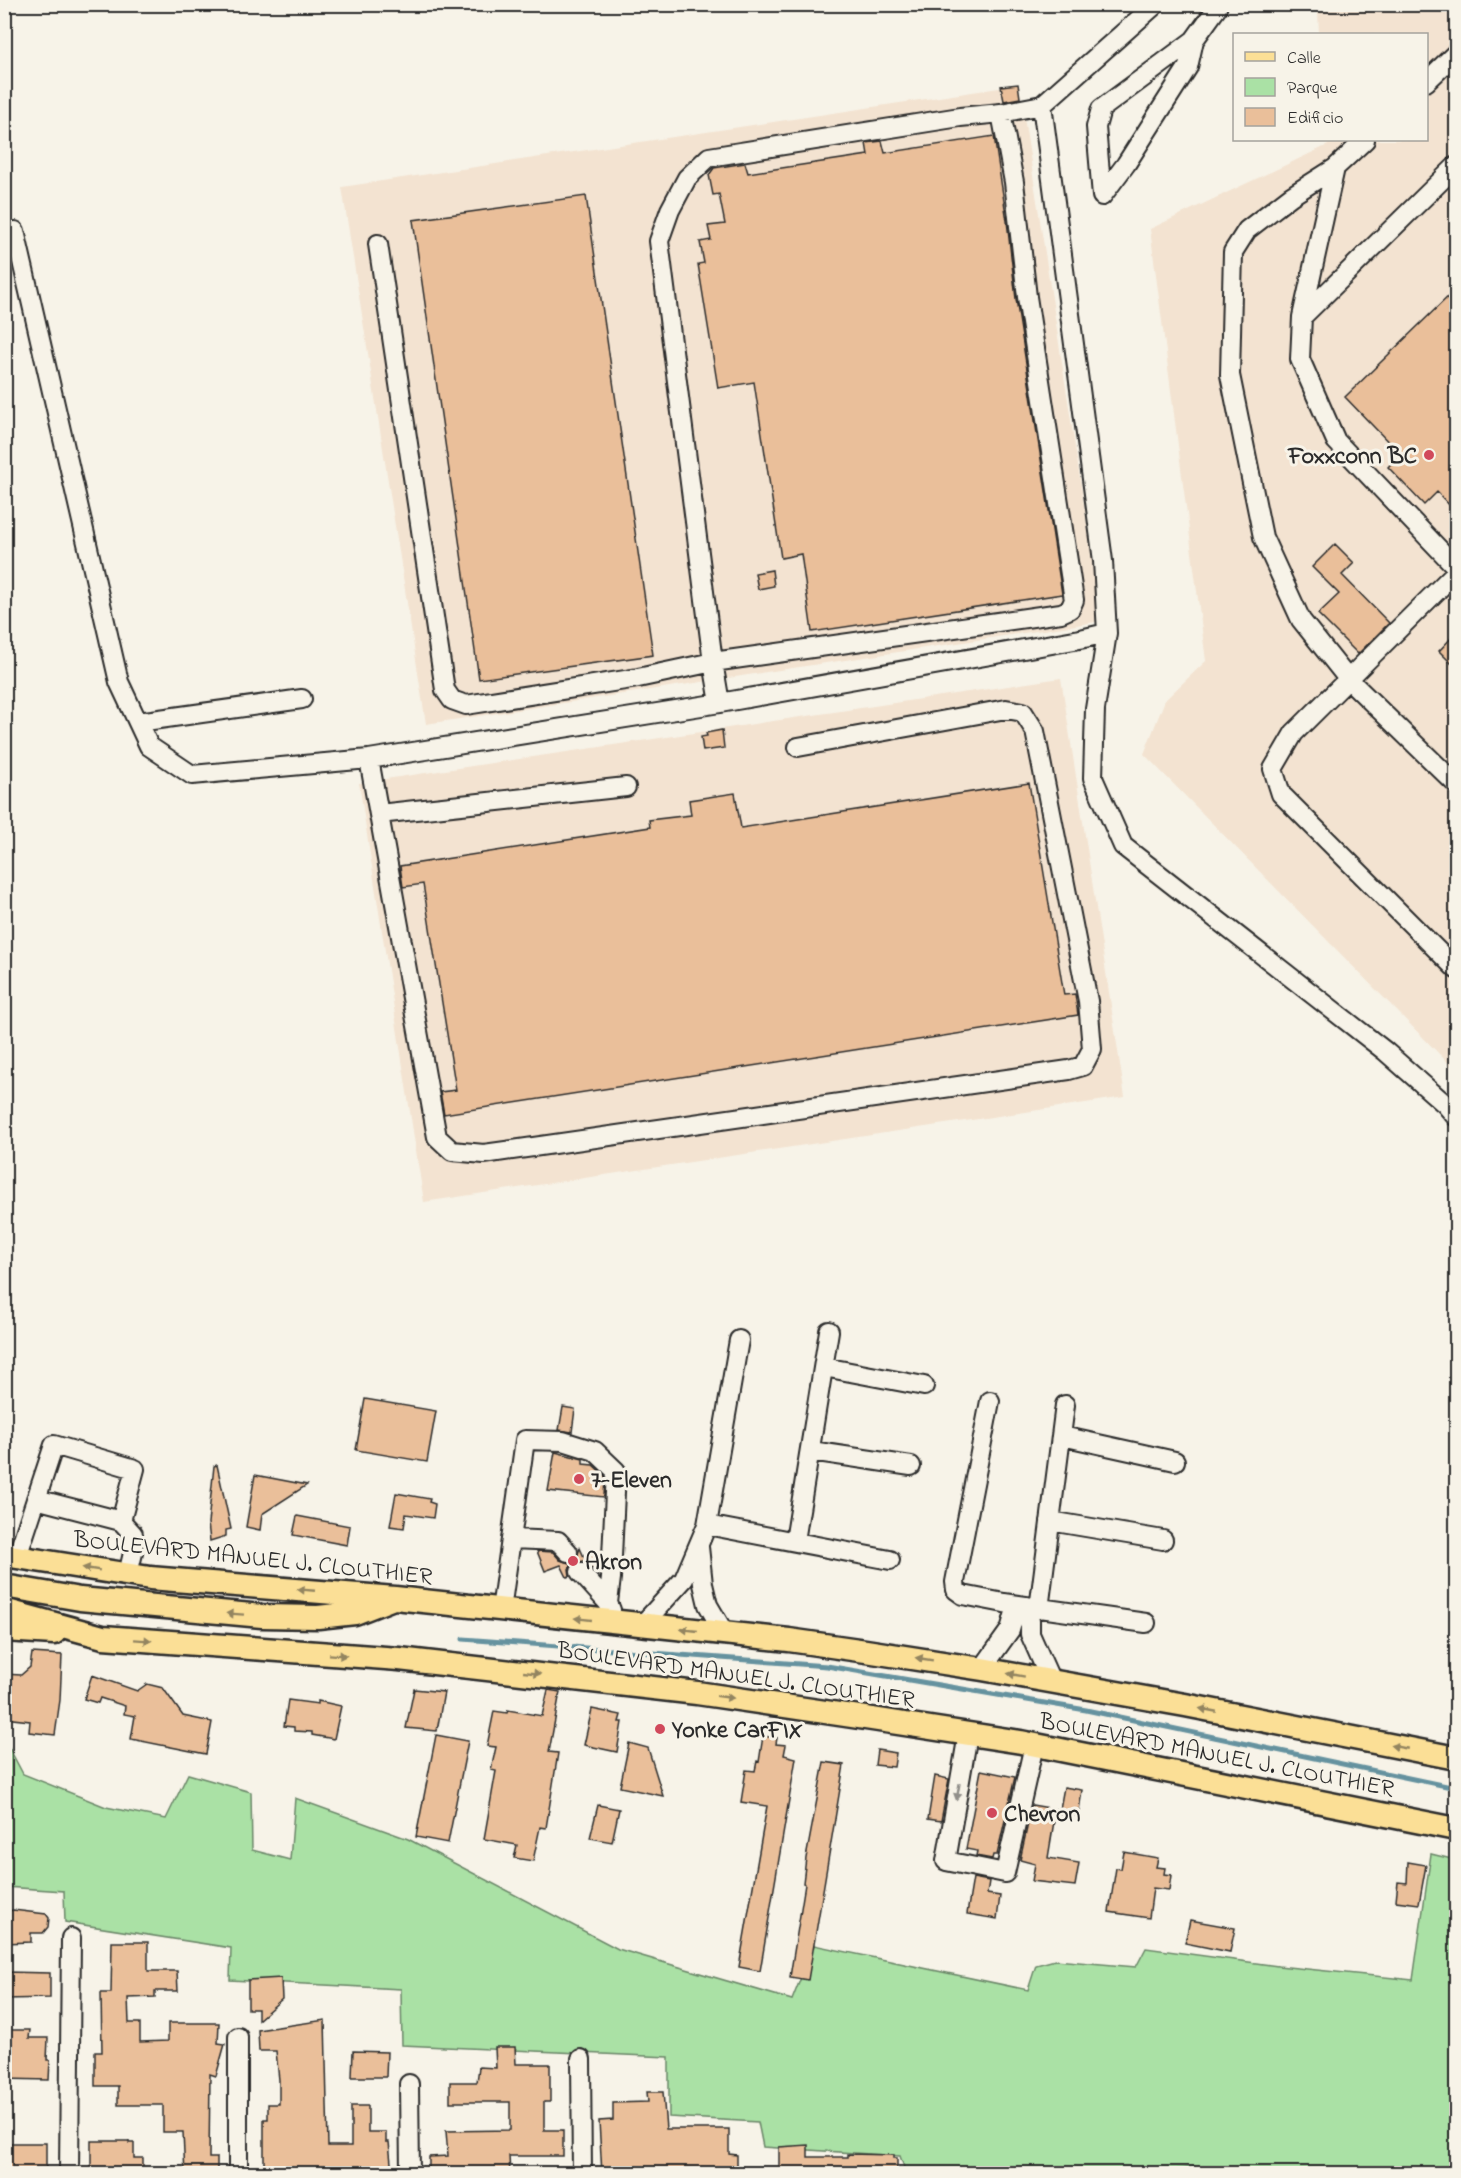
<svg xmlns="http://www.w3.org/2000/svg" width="1461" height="2178" font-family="'Indie Flower',sans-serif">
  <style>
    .built { fill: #f3e3d1 }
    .green { fill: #aae1a5; stroke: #6a8668; stroke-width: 1.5 }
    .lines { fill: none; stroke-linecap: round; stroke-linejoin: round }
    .stream { stroke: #65929f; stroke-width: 5 }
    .building { fill: #eabf9a; stroke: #2b2b2b; stroke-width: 1.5 }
    .minor-casing { stroke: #2b2b2b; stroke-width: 22 }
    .major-casing { stroke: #2b2b2b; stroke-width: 27 }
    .minor { stroke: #f7f3e8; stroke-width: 18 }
    .major { stroke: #fbdf96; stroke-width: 22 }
    .oneway { fill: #938560 }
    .oneway2 { fill: #918f8a }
    .poi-dot { fill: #d1495b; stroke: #f7f3e8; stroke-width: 2 }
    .labels { text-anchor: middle; stroke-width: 6; stroke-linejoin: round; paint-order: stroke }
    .poi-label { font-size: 24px; font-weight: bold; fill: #2b2b2b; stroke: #f7f3e8; text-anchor: start }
    .street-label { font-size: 24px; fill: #2b2b2b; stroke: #f7f3e8 }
  </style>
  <rect width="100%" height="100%" fill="#f7f3e8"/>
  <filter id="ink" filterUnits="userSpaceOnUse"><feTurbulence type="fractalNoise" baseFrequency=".0167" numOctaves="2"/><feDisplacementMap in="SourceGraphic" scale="12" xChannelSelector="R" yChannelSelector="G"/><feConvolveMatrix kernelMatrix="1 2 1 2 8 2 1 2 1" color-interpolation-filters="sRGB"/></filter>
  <g filter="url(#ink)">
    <!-- built -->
    <path class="built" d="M1326,4l130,1v1066l-312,-317 21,-54 41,-39 -56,-432 178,-84 -1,-5h99v-106h-107l-1,-23z
      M1019,85l83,536 -676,103 -84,-537z
      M1061,678l64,419 -701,105 -65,-419z"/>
    <!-- green -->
    <path class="green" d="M4,1738l19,36 83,33 60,12 22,-45 63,18 1,58 38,10 5,-62 113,41 210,110 174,51 22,-55 214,45 8,-25 19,-5 81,7 10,-19 132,18 135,14 18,-126 25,6v313l-244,1 -17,-7 -49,7 -240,-1 -6,-17 -137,-9 -5,-25 -89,-5v-60l-267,-12 -1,-56 -171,-9 1,-32 -166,-26 -1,-31 -59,-4z"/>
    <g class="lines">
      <!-- stream -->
      <path class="stream" d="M463,1639l364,27 259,44 370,78"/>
    </g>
    <!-- building -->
    <path class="building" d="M1018,84l2,14 -16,3 -3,-15z
      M994,136l13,85 9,78 46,295 -250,38 -11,-78 -20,4 -27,-176 -36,6 -20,-124 6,-1 -4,-21 11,-2 -3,-14 17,-2 -6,-30 -6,1 -4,-20 5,-7 31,-5 3,10 120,-18 -2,-12 16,-2 3,12z
      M586,196l67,459 -174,24 -66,-459z
      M1456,289v223l-19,-20 -13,13 -36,-38 12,-13 -55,-57z
      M1335,544l19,19 -12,12 47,48 -31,31 -40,-40 21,-20 -27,-27z
      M772,570l2,16 -16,3 -3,-16z
      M1456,633v35l-17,-17z
      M722,730l2,18 -21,3 -2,-14 6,-1 -1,-3z
      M1029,783l35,212 11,-1 3,21 -634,99 -4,-22 16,-2 -33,-206 -20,3 -3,-21 250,-39 -1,-7 42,-5 -2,-15 46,-7 6,35z
      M365,1399l71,12 -9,51 -71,-12z
      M563,1407l12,2 -3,23 -13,-2z
      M555,1452l28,7v5l10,1 12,11 -1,21 -56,-6z
      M217,1465l14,64 -5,1v6l-16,5 -2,-18 6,-57z
      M255,1475l52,10 -45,29 -2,16 -14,-3z
      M396,1493l34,6 -1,3 6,2 -2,14 -27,-4 -2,14 -14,-2z
      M297,1516l53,10 -3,19 -54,-10z
      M580,1548l4,9 17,-5 -1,23 -17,-14 -11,3 -3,5 1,7 -3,1 -6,-12 -16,6 -8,-20 16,1 7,8 10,3 6,-3z
      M32,1653l30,2 -2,45 -5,35 -26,-3 1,-11 -26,-3v-44l17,1 9,-8z
      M92,1675l45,16 10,-7 16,4 20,28 29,6 -6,32 -75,-15 4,-23 -11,-2 1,-8 -25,-8 -2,5 -14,-4z
      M414,1689l30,3 -7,39 -31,-3z
      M548,1690l12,2 -11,60 9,1 -12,75 -6,-1 -7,34 -19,-3 3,-13 -33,-6 12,-68 -5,-1 5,-23 -9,-1 7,-35 13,2 1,-3 34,6z
      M288,1700l30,4v-3l23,5 -7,33 -22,-4v-3l-18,-1v-4l-10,-1z
      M592,1709l29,6 -2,7h3l-5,30 -33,-7z
      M436,1735l32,6 -20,102 -32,-6z
      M763,1736l14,2 -1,6 10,1 -2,10 12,3 -36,213 -21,-4 28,-161 -26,-4 5,-32 9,1 2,-10 2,1z
      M629,1743l19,5 15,48 -43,-9z
      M877,1750l19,3 -2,14 -19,-2z
      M824,1762l20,3 -36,215 -18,-3 15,-93 -2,-1 3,-25z
      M981,1770l34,7 -18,78h-4l-1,4 -16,-3 1,-5 -11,-2z
      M935,1776l14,3 -8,42 -13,-2z
      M1064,1787l18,3 -3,21h-4l-1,5 -15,-2z
      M598,1805l21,4 -7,33 -22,-4z
      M1032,1805l24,4 -8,49 31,5 -4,23 -43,-5 3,-17 -15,-4z
      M1124,1852l34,6 -2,9 9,1 -1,6 7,1 -2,15 -16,-2 -4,30 -40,-6 7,-44 5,1z
      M1408,1862l18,3 -7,39 -23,-3 2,-19 9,1z
      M973,1878l16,3 -2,13 13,2 -3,23 -30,-5z
      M13,1910l33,4 3,4 -1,9 -5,6h-12v9l-27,1v-31z
      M1190,1920l45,8 -5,24 -45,-9z
      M112,1942h36v29h29l1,20h-23v6l-27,1 1,25h11v19l28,-1v-18h51l-1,20 7,1 -9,32 -6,-2 -1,84h8v16h-32l-2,-42h-20v-27h-45v-19h-23v-34h7l-1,-59h10z
      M5,1972l45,1v25l-45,1z
      M281,1978l1,21 -24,21v-11h-10v-29z
      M325,2020l3,126h23v-40h17v26h18v10h3l3,32h-128v-55h4v-15h11v-24l-3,-29h-17l-1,-21z
      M4,2030h26l-1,8h19l-1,22h3l-1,20 -45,-1z
      M495,2047h20l1,17h34v38h-6v28h19v26h-54l1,18h-81v-17l19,-1 -2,-25 64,-1v-28h-60v-20h27l2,-15 17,1z
      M353,2051l34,1 -1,25h-34z
      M647,2092h16l3,37h63v25l8,1v14h-4l1,4 -132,1 -3,-53 14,-1v-17l35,-1z
      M91,2141h38v2h5v15h9v16h-52z
      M4,2143h42v31h-42z
      M808,2145v12h40v-3l46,1v3h3v16h-118v-27z"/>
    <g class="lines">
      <!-- minor casing -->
      <g class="minor-casing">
        <path id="minor" d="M1194,40l-6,27 -62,97 -24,32 -6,-69 5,-18 93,-69 23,-32 1,-4
          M1426,82l30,-29
          M1365,140l-30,28 -33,149 -2,42 36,82 120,126
          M1335,168l-44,28 -44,34 -14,22 -3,123 33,162 38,83 47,59 108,105
          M15,231l104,451 30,64 43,29 177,-16 351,-56 360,-64 27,-6 -4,-72 -61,-456 114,-101
          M378,244l67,446 7,10 14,5 172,-27 75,-16 348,-49 9,-4 4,-9 -47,-303 -13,-115 -13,-69
          M1302,317l154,-151
          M1456,572l-162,161 -21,36 8,25 175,175
          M1107,633l-12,76 -2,69 30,68 262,205 60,53 11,13
          M720,703l-7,-41 -54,-421 11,-31 17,-32 22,-21 251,-40 41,-4 41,-8
          M138,722l164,-23
          M369,759l68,378 15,14 32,3 585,-84 14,-4 9,-17 -4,-48 -53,-270 -12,-19 -17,-3 -208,38
          M379,814l247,-27
          M824,1367l100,19
          M990,1401l-35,181 1,8 7,5 41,8 142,20
          M1062,1436l113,25
          M811,1451l100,15
          M36,1499l85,22 12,13v19l-5,21
          M1050,1521l113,19
          M707,1525l183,35
          M513,1539l45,2 10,11
          M795,1541l34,-210
          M699,1547l4,37 5,21 17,29
          M17,1557l37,-112 81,24 -14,52
          M580,1572l28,31 3,7
          M1039,1609l26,-204
          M501,1610l24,-170 38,1 32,10 21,20 -5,107 -3,25
          M642,1625l42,-46 23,-54 32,-185
          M982,1669l28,-39 4,-14 8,-10 8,15v13l21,47
          M968,1734l-22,127 59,12 29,-128
          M238,2037v137
          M581,2059l1,115
          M409,2084l1,90
          M69,2174l2,-236"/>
      </g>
      <!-- major casing -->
      <g class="major-casing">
        <path id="major" d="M4,1555l146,23 245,20 394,42 77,11 116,18 203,36 271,53
          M4,1586l76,13 182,17 56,1 37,-4 36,-14
          M4,1610l99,27 296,22 298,34 162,24 162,25 435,87
          M4,1630l50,3"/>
      </g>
      <!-- minor -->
      <use href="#minor" class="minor"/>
      <!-- major -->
      <use href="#major" class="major"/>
    </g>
    <!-- one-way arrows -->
    <defs><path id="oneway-solid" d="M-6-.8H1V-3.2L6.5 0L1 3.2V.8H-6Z" transform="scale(1.5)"/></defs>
    <g class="oneway">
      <use href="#oneway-solid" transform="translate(91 1569) rotate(-171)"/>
      <use href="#oneway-solid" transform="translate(306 1590) rotate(-175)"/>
      <use href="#oneway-solid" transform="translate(235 1614) rotate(-176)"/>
      <use href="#oneway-solid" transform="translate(583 1619) rotate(-174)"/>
      <use href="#oneway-solid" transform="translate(689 1630) rotate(-174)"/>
      <use href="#oneway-solid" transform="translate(143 1640) rotate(4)"/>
      <use href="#oneway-solid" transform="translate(338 1655) rotate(4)"/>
      <use href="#oneway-solid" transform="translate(924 1659) rotate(-171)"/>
      <use href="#oneway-solid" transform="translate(532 1673) rotate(6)"/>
      <use href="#oneway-solid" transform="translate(1016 1675) rotate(-170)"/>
      <use href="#oneway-solid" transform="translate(725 1697) rotate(8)"/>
      <use href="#oneway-solid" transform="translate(1208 1710) rotate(-169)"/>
      <use href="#oneway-solid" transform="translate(1399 1747) rotate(-169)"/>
    </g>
    <use class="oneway2" href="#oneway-solid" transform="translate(958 1792) rotate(100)"/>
  </g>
  <!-- markers -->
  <g class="poi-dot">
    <circle cx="1429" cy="455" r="6"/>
    <circle cx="579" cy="1479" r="6"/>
    <circle cx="573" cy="1561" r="6"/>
    <circle cx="660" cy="1729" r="6"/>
    <circle cx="992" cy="1813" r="6"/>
  </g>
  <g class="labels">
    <!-- poi labels -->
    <g class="poi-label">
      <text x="1417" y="463" text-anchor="end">Foxxconn BC</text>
      <text x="591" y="1487">7-Eleven</text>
      <text x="585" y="1569">Akron</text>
      <text x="672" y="1737">Yonke CarFIX</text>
      <text x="1004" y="1821">Chevron</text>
    </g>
    <!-- street labels -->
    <g class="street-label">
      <text transform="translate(253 1557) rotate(6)" y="8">BOULEVARD MANUEL J. CLOUTHIER</text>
      <text transform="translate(736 1674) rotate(8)" y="8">BOULEVARD MANUEL J. CLOUTHIER</text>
      <text transform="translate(1217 1754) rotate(11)" y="8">BOULEVARD MANUEL J. CLOUTHIER</text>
    </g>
  </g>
  <!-- margin -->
  <rect width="1461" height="2178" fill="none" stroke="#f7f3e8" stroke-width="24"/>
  <rect x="12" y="12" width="1437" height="2154" fill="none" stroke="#2b2b2b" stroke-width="2" filter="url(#ink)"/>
  <!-- legend -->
  <rect x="1233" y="33" width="195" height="108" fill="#f7f3e8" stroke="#a5a39c" stroke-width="1.5"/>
  <rect x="1245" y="52" width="30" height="9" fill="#fbdf96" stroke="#a5a39c" stroke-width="1.5"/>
  <text x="1287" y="63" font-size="18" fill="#2b2b2b">Calle</text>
  <rect x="1245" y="78" width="30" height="18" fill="#aae1a5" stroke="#a5a39c" stroke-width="1.5"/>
  <text x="1287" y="93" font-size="18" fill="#2b2b2b">Parque</text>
  <rect x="1245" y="108" width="30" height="18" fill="#eabf9a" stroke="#a5a39c" stroke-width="1.5"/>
  <text x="1287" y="123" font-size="18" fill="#2b2b2b">Edificio</text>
</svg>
